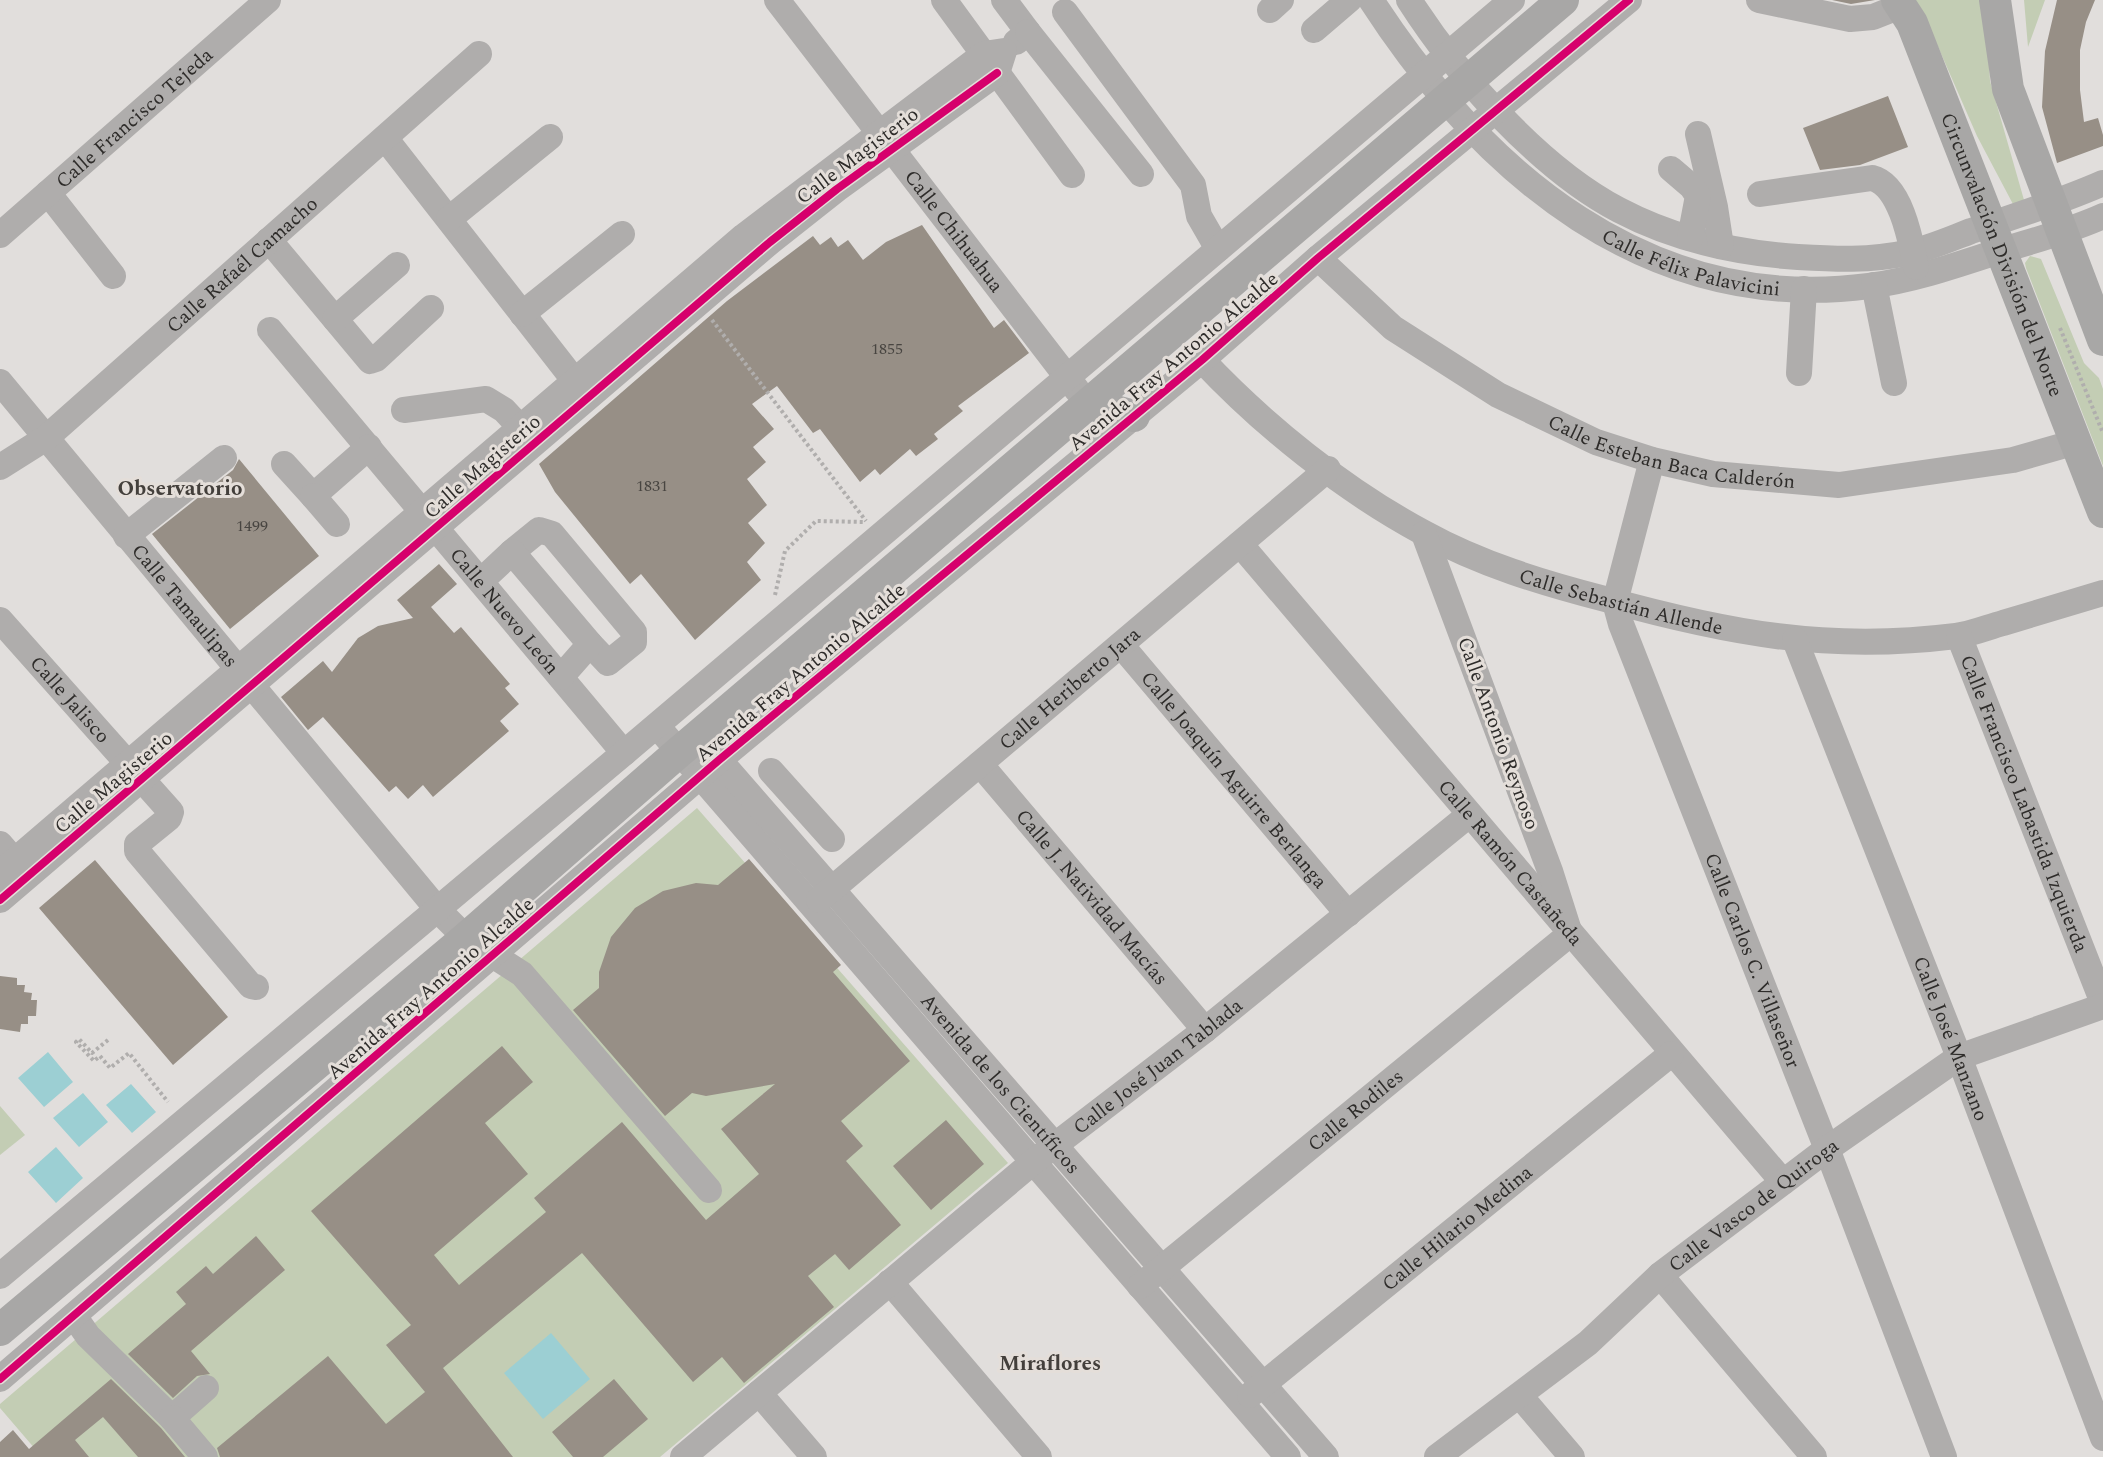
<svg xmlns="http://www.w3.org/2000/svg" width="2103" height="1457" font-family="Spectral,serif">
  <style>
    .green { fill: #c3cdb4 }
    .water { fill: #9ccfd3 }
    .building { fill: #978f86 }
    .lines { fill: none; stroke-linecap: round; stroke-linejoin: round }
    .path { stroke: #b0aead; stroke-width: 4; stroke-dasharray: 3 3; stroke-linecap: butt }
    .minor { stroke: #afadac; stroke-width: 26 }
    .major { stroke: #a8a7a6; stroke-width: 32 }
    .cycleway-casing { stroke: #e4ded9; stroke-width: 11 }
    .cycleway { stroke: #d6006c; stroke-width: 8 }
    .labels { text-anchor: middle; stroke-width: 6; stroke-linejoin: round; paint-order: stroke }
    .number-label { font-size: 16px; fill: #484541 }
    .street-label { font-size: 20px; fill: #2e2c2a; stroke: #e4ded9 }
    .neighbourhood-label { font-size: 21px; font-weight: bold; fill: #433f3b; stroke: #e4ded9 }
  </style>
  <rect width="100%" height="100%" fill="#e1dedc"/>
  <!-- green -->
  <path class="green" d="M1914,0h71l5,81 34,119 -10,6 -37,-70 -55,-126z
    M2024,0h21l-17,47z
    M2030,256l11,3 43,104 15,15 4,11v77l-77,-198 -1,-5z
    M697,808l311,355 -348,294h-618l-42,-49v-4z
    M0,1106l25,29 -25,20z"/>
  <!-- water -->
  <path class="water" d="M48,1052l25,30 -29,25 -26,-29z
    M131,1084l25,28 -24,21 -26,-28z
    M83,1093l25,29 -29,25 -26,-29z
    M56,1147l27,31 -27,25 -28,-31z
    M551,1333l39,46 -47,40 -39,-46z"/>
  <!-- building -->
  <path class="building" d="M1832,0h43l-24,4z
    M2057,0h38l-9,22 -6,28v40l4,32 14,-4 5,17v11l-46,17 -15,-56 3,-56z
    M1888,96l20,51 -48,18 -40,5 -17,-42z
    M922,225l72,103 10,-8 25,33 -71,53 5,5 -29,23 4,5 -22,17 -6,-7 -30,26 -5,-6 -15,13 -40,-53 -7,4 -36,-47 -25,18 22,25 -21,18 13,15 -19,17 20,26 -19,18 17,20 -18,19 14,18 -66,60 -54,-66 -11,10 -75,-92 -16,-28 188,-163 86,-65 7,9 11,-8 7,10 10,-7 15,20 23,-18z
    M239,459l80,97 -89,73 -78,-95 81,-64z
    M439,564l18,20 -26,23 23,26 7,-6 49,57 -5,4 14,16 -19,17 9,10 -76,66 -10,-12 -15,14 -12,-13 -7,6 -66,-75 -15,13 -27,-33 42,-36 9,11 26,-34 20,-12 35,-8 -16,-18z
    M749,859l92,106 -8,7 77,89 -69,60 22,25 -17,15 55,64 -52,45 -14,-16 -27,22 26,31 -90,76 -22,-26 -29,25 -111,-129 -139,115 70,89h-293l-3,-9 111,-92 58,68 39,-32 -39,-47 25,-20 -100,-114 191,-165 31,36 -48,41 43,51 -94,81 25,30 87,-73 -12,-14 88,-76 84,98 53,-46 -38,-45 54,-45 -69,12 -14,-3 -27,23 -92,-106 26,-22v-16l12,-35 24,-29 28,-17 33,-8 22,2z
    M95,860l133,157 -55,48 -134,-157z
    M0,976l17,2v7h8l-1,7 8,1 -1,7h6l-1,16h-8v8h-7l-1,8 -20,-3z
    M946,1120l38,44 -53,46 -38,-44z
    M256,1236l29,34 -94,81 19,23 -13,2 -24,22 -45,-44 58,-50 -10,-12 30,-26 7,8z
    M111,1379l50,49 24,29h-47l-35,-40 -28,23 14,17h-89v-15l13,-12 16,19z
    M614,1379l34,40 -45,38h-30l-21,-25z"/>
  <g class="lines">
    <!-- path -->
    <path class="path" d="M712,320l154,201
      M2060,328l43,105
      M775,595l10,-44 31,-30 47,1
      M108,1040l-16,13 -13,-14 -3,3 18,19 6,-5 10,12 19,-15 39,49"/>
    <!-- minor -->
    <g class="minor">
      <path id="s1" d="M777,0l300,390"/>
      <path d="M944,0l128,175"/>
      <path d="M1004,0l24,32 -12,10"/>
      <path id="s2" d="M1371,0c112,173 277,315 498,286 45,-6 88,-21 131,-35 35,-11 70,-20 103,-35"/>
      <path d="M1409,0c48,75 130,168 210,210 55,29 118,43 179,47 35,2 73,4 108,-4 22,-4 44,-14 65,-22 44,-15 89,-29 132,-48"/>
      <path d="M1759,0l91,19 23,-2 28,-11"/>
      <path d="M1270,10l11,-10"/>
      <path d="M1065,12l128,173 6,31 19,33"/>
      <path d="M1314,30l35,-30"/>
      <path d="M1028,32l113,142"/>
      <path d="M1698,134l17,73 6,39"/>
      <path d="M385,138l189,242"/>
      <path d="M1671,169l21,18 6,9 -8,42"/>
      <path d="M48,193l65,83"/>
      <path d="M1760,194l112,-16c29,7 39,64 44,89"/>
      <path d="M449,219l101,-82"/>
      <path id="s3" d="M0,235l268,-235"/>
      <path d="M269,240l101,121 6,-2 55,-51"/>
      <path id="s4" d="M1318,258l75,70 105,67 98,47 56,18 61,14 126,11 174,-25 63,-18"/>
      <path d="M1874,285l20,98"/>
      <path d="M522,314l100,-80"/>
      <path d="M335,319l62,-54"/>
      <path id="s5" d="M270,330l354,423"/>
      <path id="s6" d="M1202,360c62,66 142,130 222,173 56,31 119,50 181,66 123,34 222,53 351,37 16,-2 32,-9 47,-13 34,-10 67,-20 100,-30"/>
      <path d="M1799,373l5,-84"/>
      <path id="s7" d="M0,382l438,528 28,28 56,36 187,216"/>
      <path d="M404,410l82,-11 18,11 26,28"/>
      <path id="s8" d="M1652,460l-37,142 6,22 206,525 117,308"/>
      <path d="M284,464l29,32 56,-49"/>
      <path id="s9" d="M0,467l46,-29 433,-384"/>
      <path d="M313,496l24,28"/>
      <path d="M126,536l98,-78"/>
      <path id="s10" d="M1240,544l543,638"/>
      <path d="M512,552l27,-22 13,4 82,98v10l-26,21 -18,-19"/>
      <path d="M481,581l31,-29 78,92 -29,33"/>
      <path id="s11" d="M0,620l171,192 -2,6 -32,26v7l114,135 5,1"/>
      <path id="s12" d="M1959,636l144,367"/>
      <path id="s13" d="M1795,640l164,417 144,381"/>
      <path id="s14" d="M1121,645l227,269"/>
      <path d="M657,726l631,731"/>
      <path id="s15" d="M708,747l618,710"/>
      <path id="s16" d="M980,764l225,266"/>
      <path d="M771,771l61,68"/>
      <path d="M0,844l26,30"/>
      <path d="M0,873l744,-637 240,-182 20,-3 -7,22 -160,116 -67,53 -770,658"/>
      <path id="s17" d="M819,900l509,-431"/>
      <path d="M1660,1275l154,182"/>
      <path d="M0,1276l624,-523 888,-753"/>
      <path d="M890,1282l149,175"/>
      <path id="s18" d="M1140,1286l430,-352 -20,-63 -126,-337"/>
      <path d="M74,1316l14,20 84,82 34,-30"/>
      <path d="M0,1379l719,-619 483,-400 116,-102 311,-258"/>
      <path d="M759,1393l55,64"/>
      <path id="s19" d="M1250,1395l421,-341"/>
      <path d="M1520,1396l52,61"/>
      <path d="M172,1418l33,39"/>
      <path id="s20" d="M683,1457l350,-295 172,-132 264,-215"/>
      <path id="s21" d="M1437,1457l151,-114 72,-68 167,-126 132,-92 144,-51"/>
    </g>
    <!-- major -->
    <g class="major">
      <path id="s22" d="M1897,0l15,23 191,489"/>
      <path d="M1995,0l13,89 95,251"/>
      <path d="M1089,404l45,12"/>
      <path d="M0,1330l466,-392 213,-186 884,-752"/>
    </g>
    <!-- cycleway casing -->
    <g class="cycleway-casing">
      <path id="cycleway" d="M0,900l770,-658 67,-53 160,-116
        M0,1379l719,-619 483,-400 116,-102 311,-258"/>
    </g>
    <!-- cycleway -->
    <use href="#cycleway" class="cycleway"/>
  </g>
  <g class="labels">
    <!-- number labels -->
    <g class="number-label">
      <text x="887" y="354">1855</text>
      <text x="652" y="491">1831</text>
      <text x="252" y="531">1499</text>
    </g>
    <!-- street labels -->
    <g class="street-label">
      <text dy="7" stroke="none"><textPath href="#s3" startOffset="178">Calle Francisco Tejeda</textPath></text>
      <text transform="translate(857 155) rotate(-37)" y="7">Calle Magisterio</text>
      <text dy="7" stroke="none"><textPath href="#s1" startOffset="291">Calle Chihuahua</textPath></text>
      <text dy="7" stroke="none"><textPath href="#s22" startOffset="276">Circunvalación División del Norte</textPath></text>
      <text dy="7" stroke="none"><textPath href="#s2" startOffset="426">Calle Félix Palavicini</textPath></text>
      <text dy="7" stroke="none"><textPath href="#s9" startOffset="316">Calle Rafaél Camacho</textPath></text>
      <text transform="translate(1173 361) rotate(-40)" y="7">Avenida Fray Antonio Alcalde</text>
      <text dy="7" stroke="none"><textPath href="#s4" startOffset="412">Calle Esteban Baca Calderón</textPath></text>
      <text transform="translate(482 466) rotate(-41)" y="7">Calle Magisterio</text>
      <text dy="7" stroke="none"><textPath href="#s6" startOffset="492">Calle Sebastián Allende</textPath></text>
      <text dy="7" stroke="none"><textPath href="#s7" startOffset="290">Calle Tamaulipas</textPath></text>
      <text dy="7" stroke="none"><textPath href="#s5" startOffset="366">Calle Nuevo León</textPath></text>
      <text transform="translate(800 672) rotate(-40)" y="7">Avenida Fray Antonio Alcalde</text>
      <text dy="7" stroke="none"><textPath href="#s17" startOffset="328">Calle Heriberto Jara</textPath></text>
      <text dy="7" stroke="none"><textPath href="#s11" startOffset="106">Calle Jalisco</textPath></text>
      <text transform="translate(1499 733) rotate(70)" y="7">Calle Antonio Reynoso</text>
      <text dy="7" stroke="none"><textPath href="#s14" startOffset="176">Calle Joaquín Aguirre Berlanga</textPath></text>
      <text transform="translate(113 782) rotate(-40)" y="7">Calle Magisterio</text>
      <text dy="7" stroke="none"><textPath href="#s12" startOffset="180">Calle Francisco Labastida Izquierda</textPath></text>
      <text dy="7" stroke="none"><textPath href="#s10" startOffset="418">Calle Ramón Castañeda</textPath></text>
      <text dy="7" stroke="none"><textPath href="#s16" startOffset="174">Calle J. Natividad Macías</textPath></text>
      <text dy="7" stroke="none"><textPath href="#s8" startOffset="531">Calle Carlos C. Villaseñor</textPath></text>
      <text transform="translate(430 988) rotate(-41)" y="7">Avenida Fray Antonio Alcalde</text>
      <text dy="7" stroke="none"><textPath href="#s13" startOffset="428">Calle José Manzano</textPath></text>
      <text dy="7" stroke="none"><textPath href="#s20" startOffset="615">Calle José Juan Tablada</textPath></text>
      <text dy="7" stroke="none"><textPath href="#s15" startOffset="446">Avenida de los Científicos</textPath></text>
      <text dy="7" stroke="none"><textPath href="#s18" startOffset="278">Calle Rodiles</textPath></text>
      <text dy="7" stroke="none"><textPath href="#s21" startOffset="405">Calle Vasco de Quiroga</textPath></text>
      <text dy="7" stroke="none"><textPath href="#s19" startOffset="266">Calle Hilario Medina</textPath></text>
    </g>
    <!-- neighbourhood labels -->
    <g class="neighbourhood-label">
      <text x="180" y="495">Observatorio</text>
      <text x="1050" y="1370">Miraflores</text>
    </g>
  </g>
</svg>
